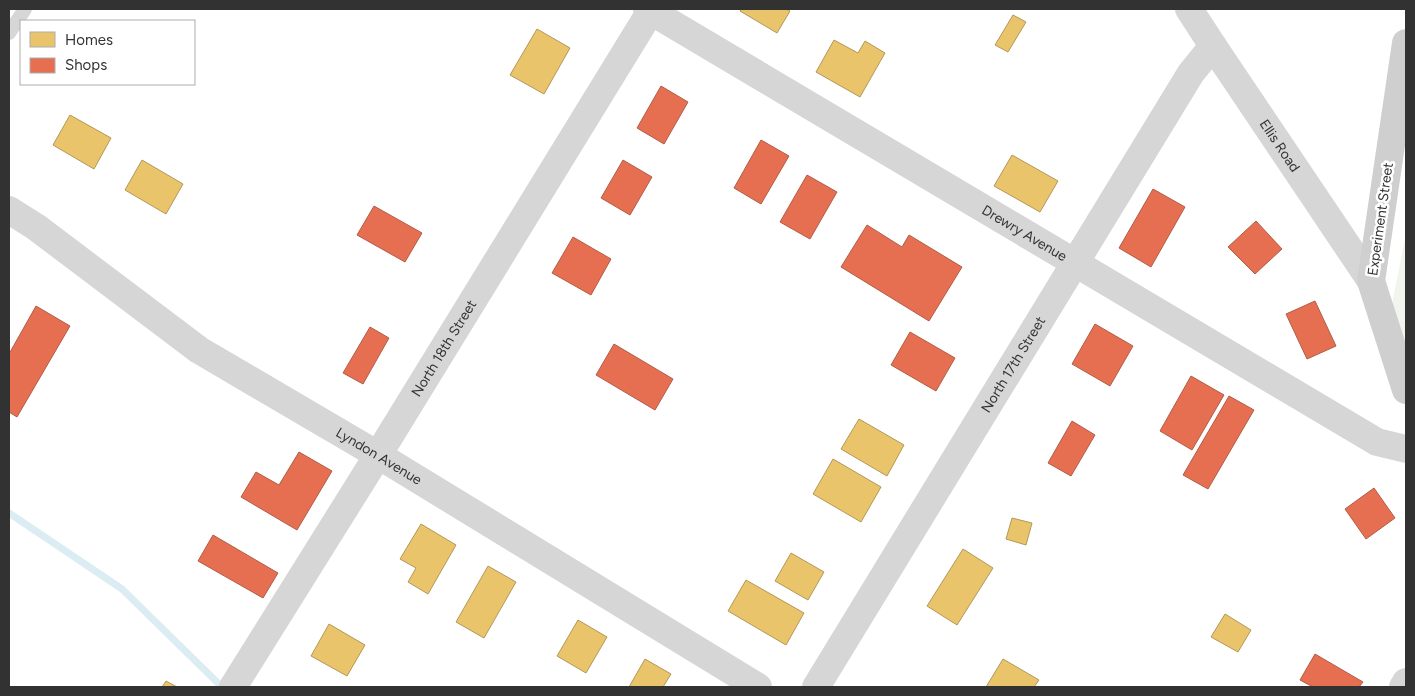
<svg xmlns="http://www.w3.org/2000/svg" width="1415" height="696" font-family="Figtree,sans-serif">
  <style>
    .green { fill: #f2f5ed }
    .homes { fill: #e9c46a; stroke: #b29859 }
    .shops { fill: #e76f51; stroke: #b15d48 }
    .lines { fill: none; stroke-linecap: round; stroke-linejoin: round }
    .stream { stroke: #dbedf2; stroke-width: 7 }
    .service { stroke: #d6d6d6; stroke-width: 14 }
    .minor { stroke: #d6d6d6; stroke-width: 28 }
    .tertiary { stroke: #d6d6d6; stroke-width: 28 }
    .secondary { stroke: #cfcfcf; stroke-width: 28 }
    .labels { text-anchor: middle; stroke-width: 5; stroke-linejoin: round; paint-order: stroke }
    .street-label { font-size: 14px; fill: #323232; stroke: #fff }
  </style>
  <rect width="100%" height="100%" fill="#fff"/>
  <!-- green -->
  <path class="green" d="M1406,234v159l-23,-44z"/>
  <!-- homes -->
  <path class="homes" d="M742,9h44l4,2 -13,22 -37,-22z
    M1013,15l13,7 -18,30 -13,-7z
    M537,29l33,19 -26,46 -34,-19z
    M834,40l24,13 7,-12 20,12 -25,44 -44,-25z
    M70,115l41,23 -17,31 -41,-24z
    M1012,155l46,26 -18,31 -46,-26z
    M142,160l41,24 -17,30 -41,-24z
    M859,419l45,26 -17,31 -46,-27z
    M833,459l48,28 -20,35 -48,-28z
    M1012,518l20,5 -6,22 -20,-6z
    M421,524l35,21 -28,49 -20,-12 8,-14 -16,-9z
    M963,549l30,19 -36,57 -30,-19z
    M791,553l33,19 -16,28 -33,-19z
    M488,566l28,16 -32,56 -28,-16z
    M746,580l58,33 -18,32 -58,-34z
    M1225,614l26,16 -13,22 -27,-15z
    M578,620l29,17 -21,36 -29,-17z
    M329,624l36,21 -18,31 -36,-20z
    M645,659l26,15 -8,13h-34z
    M1003,659l36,21 -5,7h-48z
    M166,681l11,6h-15z"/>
  <!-- shops -->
  <path class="shops" d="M661,86l27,16 -24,42 -27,-16z
    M761,140l28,16 -28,48 -27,-16z
    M623,160l29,17 -22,38 -29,-17z
    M807,175l30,17 -27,47 -30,-17z
    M1153,189l32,18 -34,60 -32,-19z
    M374,206l48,27 -17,29 -48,-27z
    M1256,221l26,28 -27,25 -27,-27z
    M867,225l35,22 7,-12 53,32 -33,54 -88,-54z
    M573,237l38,22 -20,36 -39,-22z
    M1315,301l21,45 -29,13 -21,-45z
    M36,306l34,20 -53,91 -8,-5v-58z
    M1095,324l38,22 -23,40 -38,-22z
    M370,327l19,11 -26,46 -20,-11z
    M910,332l45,26 -19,33 -45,-26z
    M614,344l59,35 -18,31 -59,-35z
    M1191,376l33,19 -32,55 -32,-19z
    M1229,396l25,14 -46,79 -25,-14z
    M1072,421l23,14 -24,41 -23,-13z
    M299,452l33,19 -35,59 -56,-33 15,-25 23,13z
    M1374,488l21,30 -29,21 -21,-30z
    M213,535l65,38 -15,25 -65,-37z
    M1315,654l48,28 -4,5h-46l-13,-7z"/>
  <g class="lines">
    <!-- stream -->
    <path class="stream" d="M9,513l113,76 100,98"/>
    <!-- service -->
    <path class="service" d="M9,33l16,-24"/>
    <!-- minor -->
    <g class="minor">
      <path id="s1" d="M647,9l730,433 29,7"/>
      <path id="s2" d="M9,210l27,17 163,123 179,105 380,232"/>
      <path id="s3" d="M233,687l145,-232 274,-446"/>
      <path id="s4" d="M816,687l375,-614 22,-27"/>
      <path d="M1403,687l3,-5"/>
    </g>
    <!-- tertiary -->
    <path class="tertiary" id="s5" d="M1189,9l24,37 158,235"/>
    <!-- secondary -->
    <path class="secondary" d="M1406,43l-35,238 35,109"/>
  </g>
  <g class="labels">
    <!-- street labels -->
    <g class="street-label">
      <text dy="5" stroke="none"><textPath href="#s5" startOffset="164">Ellis Road</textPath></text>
      <text transform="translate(1380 219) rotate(-82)" y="5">Experiment Street</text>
      <text dy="5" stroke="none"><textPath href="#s1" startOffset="439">Drewry Avenue</textPath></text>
      <text dy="5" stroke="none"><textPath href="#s3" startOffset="399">North 18th Street</textPath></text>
      <text dy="5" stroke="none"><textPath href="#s4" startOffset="378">North 17th Street</textPath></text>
      <text dy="5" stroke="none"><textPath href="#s2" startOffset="445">Lyndon Avenue</textPath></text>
    </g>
  </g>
  <!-- border -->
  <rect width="1415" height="696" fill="none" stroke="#323232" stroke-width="20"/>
  <!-- legend -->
  <rect x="20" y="20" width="175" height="65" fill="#ffffff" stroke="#adadad"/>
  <rect x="30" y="32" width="25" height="15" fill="#e9c46a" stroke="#adadad"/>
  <text x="65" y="45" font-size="15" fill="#323232">Homes</text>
  <rect x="30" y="58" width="25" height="15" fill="#e76f51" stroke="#adadad"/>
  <text x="65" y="70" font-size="15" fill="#323232">Shops</text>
</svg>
